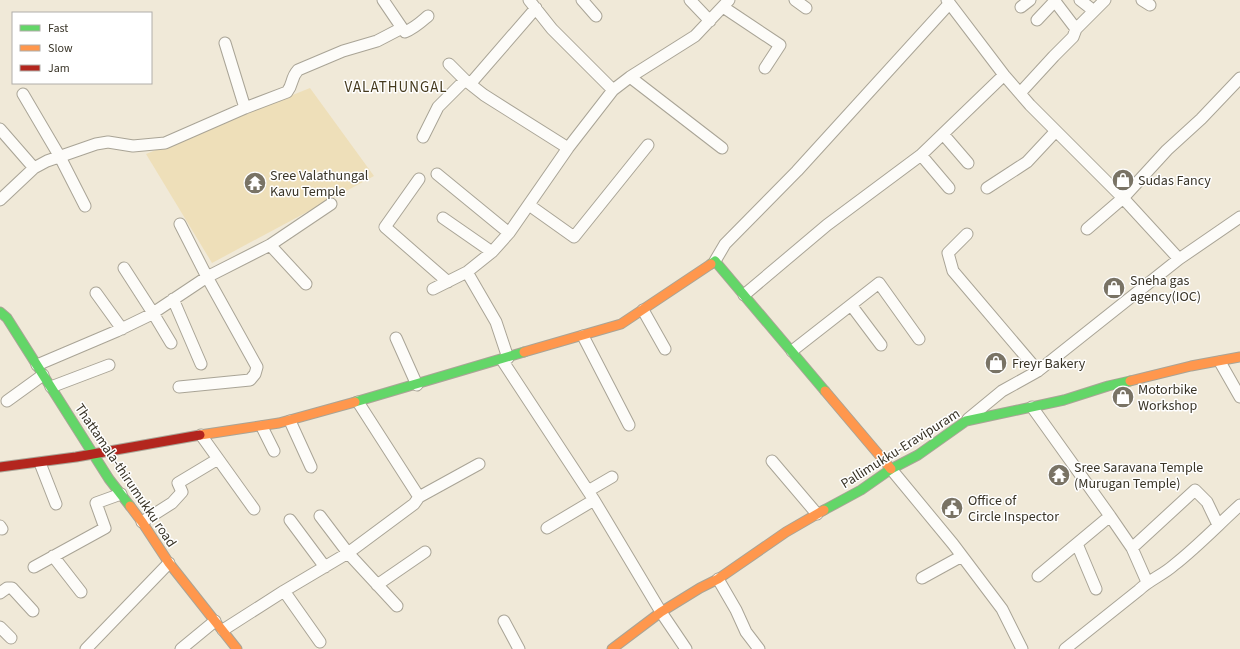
<svg xmlns="http://www.w3.org/2000/svg" width="1240" height="649" font-family="'Source Sans 3',sans-serif">
  <style>
    .green { fill: #eedfb9 }
    .lines { fill: none; stroke-linecap: round; stroke-linejoin: round }
    .street-casing { stroke: #a9a496; stroke-width: 13 }
    .fast-casing { stroke: #a9a496; stroke-width: 11 }
    .slow-casing { stroke: #a9a496; stroke-width: 11 }
    .jam-casing { stroke: #a9a496; stroke-width: 11 }
    .street { stroke: #fdfcf9; stroke-width: 11 }
    .fast { stroke: #63d668; stroke-width: 9 }
    .slow { stroke: #ff974d; stroke-width: 9 }
    .jam { stroke: #b3261e; stroke-width: 9 }
    .labels { text-anchor: middle; stroke-width: 3; stroke-linejoin: round; paint-order: stroke }
    .poi-label { font-size: 14px; fill: #393427; stroke: #fff; text-anchor: start }
    .street-label { font-size: 14px; fill: #393427; stroke: #fff }
    .neighbourhood-label { font-size: 15px; letter-spacing: 1px; fill: #44391d; stroke: #fff }
  </style>
  <rect width="100%" height="100%" fill="#f0e9d8"/>
  <!-- green -->
  <path class="green" d="M310,88l64,88 -162,87 -66,-109z"/>
  <g class="lines">
    <!-- street casing -->
    <g class="street-casing">
      <path id="street" d="M529,0l23,29 61,61
        M582,0l14,16
        M690,0l20,21
        M795,0l11,8
        M947,0l57,75 26,30 93,93 56,61
        M1080,0l14,11
        M1142,0l8,5
        M723,7l57,38 -15,23
        M1021,7l9,-7
        M1037,20l16,-17 4,1 19,25
        M402,28l3,4c10,-4 16,-10 23,-16
        M225,43l20,65
        M449,64l16,16
        M630,77l92,71
        M471,83l65,-75
        M1020,93l34,-37 19,-19 3,-8 29,-29
        M23,94l37,63 25,49
        M0,129l34,39
        M943,134l25,29
        M423,137l15,-30 27,-27 19,15 84,53
        M921,155l28,33
        M437,174l72,59
        M419,179l-34,48 63,55
        M987,188l40,-26 28,-30
        M0,200l34,-32 13,-7 49,-17 12,-2 25,4 32,-3 80,-35 42,-16c7,-9 3,-13 11,-22l45,-19 34,-10 25,-13 -19,-28
        M529,205l45,32 74,-92
        M443,218l49,34
        M1087,229l36,-31 44,-48 34,-31 39,-41
        M967,234l-19,19 5,18 85,100
        M270,245l36,39
        M715,261l10,-17 72,-73 152,-167
        M124,268l29,45 18,30
        M433,289l34,-17
        M96,293l26,36
        M744,295l83,-70 94,-70 83,-80
        M173,299l28,65
        M851,305l30,40
        M643,310l22,39
        M583,336l46,89
        M396,338l21,47
        M792,351l87,-68 40,56
        M508,358l-12,-36 -29,-50 25,-20 17,-19 59,-85 45,-58 17,-13 65,-41 34,-36
        M502,360l92,140 67,112 25,37
        M1220,362l20,35
        M37,365l80,-34 33,-16 57,-38 63,-32 61,-41
        M51,387l58,-22
        M179,387l71,-7 5,-6 2,-7 -50,-90 -27,-53
        M7,401l36,-26
        M1032,407l78,109 -72,60
        M968,419l34,-28 36,-20 141,-112 61,-42
        M290,421l21,46
        M262,427l12,24
        M201,435l53,74
        M772,461l45,53
        M40,463l16,41
        M891,469l62,75 49,65 20,40
        M588,491l24,-14
        M419,497l60,-33
        M320,516l28,37 49,53
        M1110,516l22,32 63,-58 12,12 11,23
        M290,520l35,47
        M142,522l30,-19 10,-11 -4,-9 40,-24
        M0,526l2,3
        M547,528l47,-28
        M1077,544l19,45
        M1132,548l15,34
        M53,556l28,36
        M34,567l71,-39 -9,-25 25,-9
        M922,578l40,-22
        M718,579l18,31 10,22 13,17
        M377,585l48,-33
        M284,591l36,51
        M0,593l7,-5h5l21,23
        M504,621l15,28
        M0,627l11,11
        M223,630l61,-39 64,-38 66,-49 5,-7 -61,-95
        M86,649l83,-86
        M181,649l34,-28
        M1065,649l74,-59c10,-10 24,-15 35,-25 23,-18 44,-40 66,-60"/>
    </g>
    <!-- fast casing -->
    <g class="fast-casing">
      <path id="fast" d="M711,264l4,-3 110,130
        M0,312l7,6 102,161 21,27
        M355,402l169,-50
        M824,510l37,-20 30,-21 27,-14 48,-34 98,-21 44,-14 22,-5"/>
    </g>
    <!-- slow casing -->
    <g class="slow-casing">
      <path id="slow" d="M524,352l97,-28 90,-60
        M1130,381l61,-15 49,-9
        M825,391l66,78
        M200,435l79,-12 76,-21
        M130,506l12,16 27,41 68,86
        M612,649l49,-37 39,-24 18,-9 68,-47 38,-22"/>
    </g>
    <!-- jam casing -->
    <g class="jam-casing">
      <path id="jam" d="M0,467l76,-10 124,-22"/>
    </g>
    <!-- street -->
    <use href="#street" class="street"/>
    <!-- fast -->
    <use href="#fast" class="fast"/>
    <!-- slow -->
    <use href="#slow" class="slow"/>
    <!-- jam -->
    <use href="#jam" class="jam"/>
  </g>
  <!-- icons -->
  <defs>
    <g id="shop-disc" transform="scale(1.15)"><circle r="9.5" fill="#797365" stroke="#fff"/><path d="M-5-2.5h2.3a2.7 3.5 0 0 1 5.4 0H5L5.5 6h-11ZM-1.5-2.5h3a1.5 2.3 0 0 0-3 0Z" fill="#fff"/></g>
    <g id="temple-disc" transform="scale(1.15)"><circle r="9.5" fill="#797365" stroke="#fff"/><path d="M0-6L5-2H3V0L6.5 2.5H4V6H1.5V3h-3V6H-4V2.5H-6.5L-3 0V-2H-5Z" fill="#fff"/></g>
    <g id="civic-disc" transform="scale(1.15)"><circle r="9.5" fill="#797365" stroke="#fff"/><path d="M-.6-6.5H3V-4.5H.6V-3L4-1V1h2V6H-6V1h2V-1L-.6-3ZM-1.2 2.5V6h2.4V2.5Z" fill="#fff"/></g>
  </defs>
  <g fill-rule="evenodd">
    <use href="#shop-disc" x="1123" y="180"/>
    <use href="#temple-disc" x="255" y="183"/>
    <use href="#shop-disc" x="1114" y="288"/>
    <use href="#shop-disc" x="996" y="363"/>
    <use href="#shop-disc" x="1123" y="397"/>
    <use href="#temple-disc" x="1059" y="475"/>
    <use href="#civic-disc" x="952" y="508"/>
  </g>
  <g class="labels">
    <!-- poi labels -->
    <g class="poi-label">
      <text x="270" y="180">Sree Valathungal<tspan x="270" dy="16">Kavu Temple</tspan></text>
      <text x="1138" y="185">Sudas Fancy</text>
      <text x="1130" y="285">Sneha gas<tspan x="1130" dy="16">agency(IOC)</tspan></text>
      <text x="1012" y="368">Freyr Bakery</text>
      <text x="1138" y="394">Motorbike<tspan x="1138" dy="16">Workshop</tspan></text>
      <text x="1074" y="472">Sree Saravana Temple<tspan x="1074" dy="16">(Murugan Temple)</tspan></text>
      <text x="968" y="505">Office of<tspan x="968" dy="16">Circle Inspector</tspan></text>
    </g>
    <!-- street labels -->
    <g class="street-label">
      <text transform="translate(900 448) rotate(-32)" y="5">Pallimukku-Eravipuram</text>
      <text transform="translate(126 475) rotate(56)" y="5">Thattamala-thirumukku road</text>
    </g>
    <!-- neighbourhood labels -->
    <g class="neighbourhood-label">
      <text x="396" y="92">VALATHUNGAL</text>
    </g>
  </g>
  <!-- legend -->
  <rect x="12" y="12" width="140" height="72" fill="#ffffff" stroke="#b0aea9"/>
  <rect x="20" y="25" width="20" height="6" fill="#63d668" stroke="#b0aea9"/>
  <text x="48" y="32" font-size="12" fill="#393427">Fast</text>
  <rect x="20" y="45" width="20" height="6" fill="#ff974d" stroke="#b0aea9"/>
  <text x="48" y="52" font-size="12" fill="#393427">Slow</text>
  <rect x="20" y="65" width="20" height="6" fill="#b3261e" stroke="#b0aea9"/>
  <text x="48" y="72" font-size="12" fill="#393427">Jam</text>
</svg>
